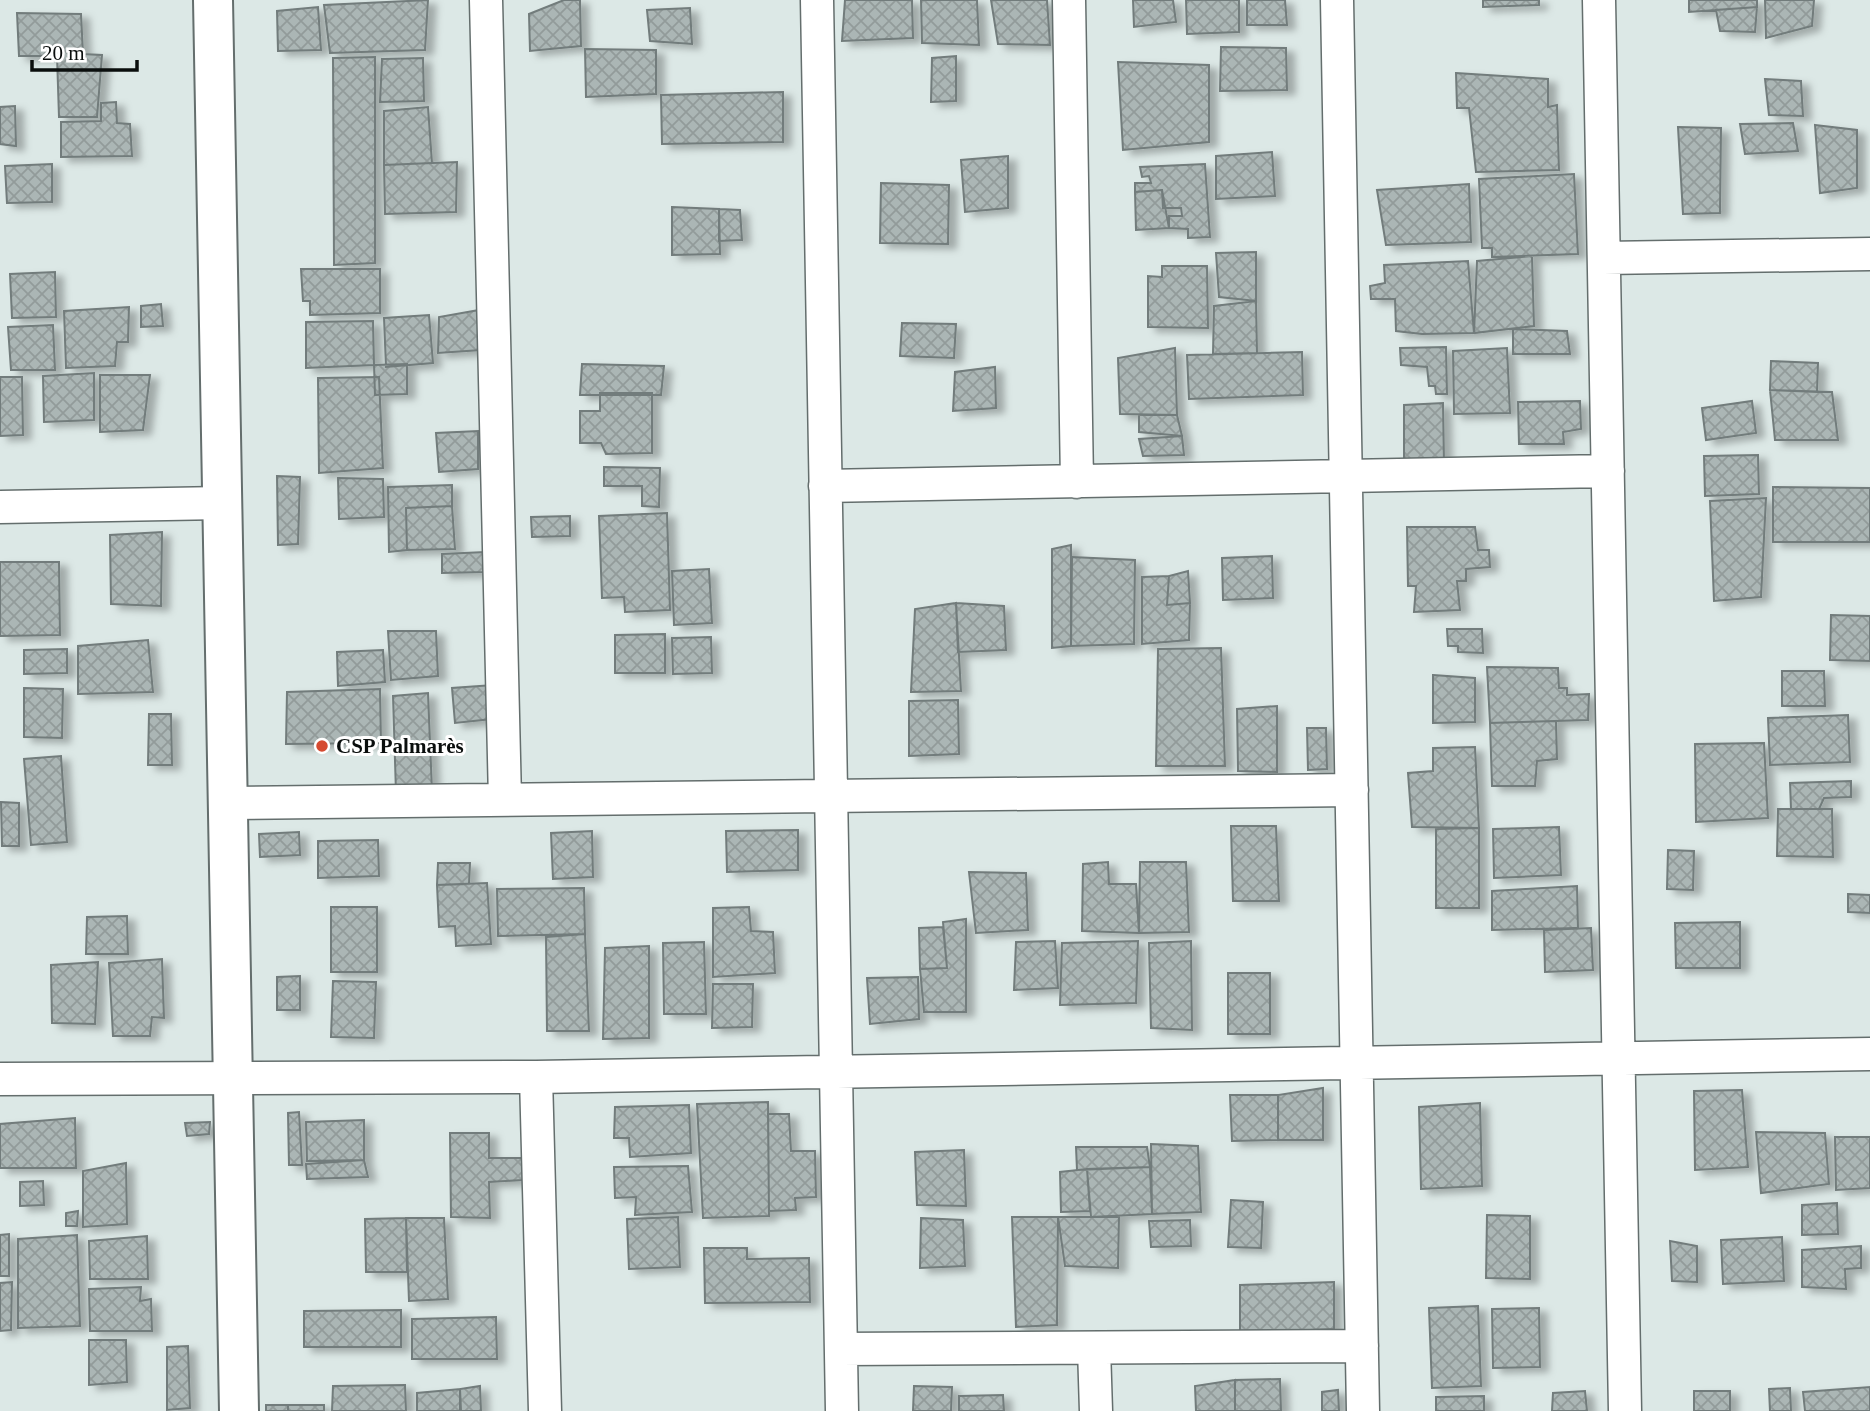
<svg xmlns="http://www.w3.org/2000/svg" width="1870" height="1411" font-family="Georgia,serif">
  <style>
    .building { fill: url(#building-cross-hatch); stroke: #727c7b; stroke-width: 2; filter: url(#shadow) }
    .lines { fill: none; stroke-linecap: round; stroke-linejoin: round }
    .street-casing { stroke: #646e6d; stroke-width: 35 }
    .secondary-casing { stroke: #646e6d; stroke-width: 42 }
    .street { stroke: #fff; stroke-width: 32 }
    .secondary { stroke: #fff; stroke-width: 38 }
    .poi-dot { fill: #d54a30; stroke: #fff; stroke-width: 2.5 }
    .labels { text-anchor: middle; stroke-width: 6; stroke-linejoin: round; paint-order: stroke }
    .poi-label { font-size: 21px; font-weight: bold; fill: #0a0e0d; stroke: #fff; text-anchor: start }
  </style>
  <defs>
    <pattern id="building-cross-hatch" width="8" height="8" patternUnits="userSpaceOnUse" patternTransform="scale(1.75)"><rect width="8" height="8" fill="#abb6b5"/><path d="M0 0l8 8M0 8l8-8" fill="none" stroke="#929b9a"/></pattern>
    <filter id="shadow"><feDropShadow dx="8" dy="4.5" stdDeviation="3.5" flood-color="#0004"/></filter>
  </defs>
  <rect width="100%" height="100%" fill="#dce8e6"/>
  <!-- building -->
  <path class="building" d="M428,0l-3,50 -95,3 -6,-48z
    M564,0h16l1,46 -51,5 -1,-37z
    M845,0h67l1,38 -71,3z
    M921,0h56l2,45 -57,-2z
    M991,0h56l3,45 -52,-1z
    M1133,0h40l3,22 -42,5z
    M1186,0h53v32l-52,2z
    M1247,0h38l2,25h-40z
    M1483,0h56v5l-56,2z
    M1689,0h68v7l-68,5z
    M1765,0h49l-2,26 -46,12z
    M318,7l3,43 -43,1 -1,-40z
    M1757,7l-2,25 -35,-1 -4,-21z
    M690,8l2,36 -42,-3 -3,-31z
    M17,13l64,1 2,40 19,1 -5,62h-38l-2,-61h-38z
    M1221,47l65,1 1,42 -67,1z
    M585,49l71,1v44l-70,3z
    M956,56v45l-25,1 1,-44z
    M375,57v206l-41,2 -1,-207z
    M423,58l1,43 -44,1 2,-43z
    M1118,62l91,3v77l-86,8z
    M1456,73l92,6v28l9,-2 2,65 -83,2 -7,-64h-12z
    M1765,79l36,2 2,35 -34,-1z
    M783,92v50l-121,2 -1,-49z
    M116,102l1,21 13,1 2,32 -71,1v-35l40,-1v-18z
    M15,106l1,40 -16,-2v-37z
    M428,107l4,56 -48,2v-54z
    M1793,123l5,28 -53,3 -5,-30z
    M1815,125l42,5v58l-37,5z
    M1678,127l43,1 -1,85 -37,1z
    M1272,152l3,44 -59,3v-43z
    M1008,156v52l-43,4 -4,-52z
    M457,162l-1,50 -71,2 -1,-49z
    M52,164v38l-45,1 -2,-37z
    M1205,164l5,73 -22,1v-9l-19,-1v-12h13l-1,-8h-18l-1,-18 -27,2v-9h16l-2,-7 -7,1 -2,-10z
    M1574,174l4,80 -86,3v-9h-10l-3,-69z
    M881,183l68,2 -1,59 -68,-1z
    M1469,184l2,58 -85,3 -9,-55z
    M1162,190l7,38 -33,2 -1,-38z
    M672,207l47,2 1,45 -48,1z
    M719,209l21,1 2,30 -23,1z
    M1256,252v49l-37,-4 -3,-44z
    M1532,256l2,70 -60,7 3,-72z
    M1468,261l6,72 -52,1 -26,-3 -1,-32h-24l-1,-13 15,-3 -1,-18z
    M1162,266h45l1,62 -60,-1v-51l14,1z
    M301,269h79v44l-70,2v-14h-7z
    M55,272l1,45 -44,1 -2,-44z
    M1256,301l1,52 -44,1 1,-48z
    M161,304l2,22 -22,1v-21z
    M129,307l-1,35h-11l-2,24 -49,2 -2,-57z
    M479,310l2,40 -43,3 1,-36z
    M429,315l4,48 -47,4 -2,-49z
    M373,321l1,44 -68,3v-46z
    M902,323l54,1 -2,34 -54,-2z
    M53,325l2,45h-44l-3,-43z
    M1513,329l54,2 3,23h-57z
    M1446,347l1,47h-11l-1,-8h-6l-2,-19 -26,-2 -1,-17z
    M1175,348l2,67 -57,-1 -2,-56z
    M1507,348l3,65 -56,1 -1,-63z
    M1302,352l1,43 -114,4 -2,-44z
    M1771,361l47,2 -1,29 -47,-2z
    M407,364v30l-32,1 -1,-30z
    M582,364l82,2 -3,29h-81z
    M995,367l1,41 -43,3 2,-39z
    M94,373v47l-50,2 -1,-46z
    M100,375h50l-7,55 -43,2z
    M0,377h22l1,58 -23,1z
    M379,377l4,91 -64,5 -1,-95z
    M1770,390l62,2 6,48h-63z
    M600,393h52v60l-46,1 -5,-11h-21v-32h20z
    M1580,401l1,28 -18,3 1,12h-45l-1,-42z
    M1752,401l4,32 -50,7 -4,-32z
    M1443,403l1,60 -40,2v-60z
    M1139,415h38l5,21 -43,-4z
    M478,431v38l-39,3 -3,-39z
    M1182,436l2,19 -41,1 -4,-17z
    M1758,455l1,39 -54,2 -1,-40z
    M604,467l56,1 -1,39 -17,-1v-20h-38z
    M277,476l23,1 -2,67 -20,1z
    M338,478l45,1 1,38 -45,2z
    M452,485v21l-46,2 1,42 -18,2 -1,-65z
    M1773,487l97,1v54h-97z
    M1766,498l-5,99 -47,4 -4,-100z
    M452,506l3,43 -48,1 -1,-42z
    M667,513l3,97 -45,2 -1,-15 -22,1 -3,-82z
    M570,516v20l-38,1 -1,-20z
    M1407,527h68l3,23h11l1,17 -24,2v12h-9l3,29 -46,2 2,-26h-8z
    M162,532l-1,74 -50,-2 -1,-69z
    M1071,545v101l-19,2v-99z
    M485,552v20l-43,1v-19z
    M1272,556l1,42 -50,2 -1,-42z
    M1072,557l63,3 -1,84 -63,2z
    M0,562h59l1,73 -60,1z
    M709,569l3,54 -38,2 -2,-54z
    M1188,571l2,32 -23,2 2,-29z
    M1169,576l-2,29 23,-2 -1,37 -47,4v-67z
    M956,603l5,88 -50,1 4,-83z
    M956,603l48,3 2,44 -48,2z
    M1831,615l39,1v45l-40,-1z
    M1447,629h35l1,24 -25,-1v-6h-10z
    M388,631h48l2,45 -47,4z
    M665,634v39h-50v-38z
    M711,637l1,36 -39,1 -1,-36z
    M148,640l5,52 -75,2v-48z
    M1221,648l4,118h-69l2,-117z
    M67,649v24l-43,1v-24z
    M383,650l2,32 -47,4 -1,-34z
    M1487,667l71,1 1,20h8v7l22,-1 -1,26 -98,3z
    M1782,671h42l1,35h-43z
    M1433,675l42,3v44l-42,1z
    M493,685l-1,34 -37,4 -3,-35z
    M24,688l39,1 -1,49 -38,-1z
    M380,689l1,54 -95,1 1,-52z
    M428,693l4,98 -36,2 -3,-97z
    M958,700l1,54 -50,2v-55z
    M1277,706v66l-39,-1 -1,-62z
    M149,714h22l1,51h-24z
    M1848,715l2,47 -80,3 -2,-47z
    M1556,721l1,38 -20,2 -2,25h-43l-2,-63z
    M1307,728h19l1,41 -19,1z
    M1764,743l4,75 -72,4 -1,-78z
    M1475,747l4,81 -67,-1 -4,-54 25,-2v-23z
    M61,756l6,86 -36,3 -7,-86z
    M1851,781v16l-27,1 -5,11h-28l-1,-26z
    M1,802l18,1v43h-17z
    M1778,809h54l1,48 -56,-1z
    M1231,826h45l3,75h-46z
    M1559,827l2,48 -67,3 -1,-49z
    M1479,828v80h-43v-79z
    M798,830v40l-71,2 -1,-41z
    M592,831l1,46 -40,2 -2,-46z
    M299,832l1,23 -40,2 -1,-23z
    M378,840l1,36 -61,2v-37z
    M1668,850l26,1 -1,39 -26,-1z
    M1108,862l1,22h27l3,49 -57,-2 1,-67z
    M1140,862h46l3,70 -50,1z
    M438,863h32l-1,21 -32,1z
    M969,872l57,1 2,57 -52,3z
    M487,883l4,61 -35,2 -1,-20 -16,1 -2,-42z
    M1577,886l1,42 -86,2v-39z
    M584,888l1,46 -87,2 -1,-47z
    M1848,894l22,1v18l-22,-1z
    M331,907h46v65h-46z
    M749,907l2,24 22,1 2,41 -62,4v-69z
    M127,916l1,38h-42l1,-37z
    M966,919v93h-42l-4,-43 27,-1 -4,-46z
    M1740,922v46h-64l-1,-45z
    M943,927l4,41 -27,1 -1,-41z
    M1591,928l2,42 -48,2 -1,-42z
    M585,934l4,97h-42l-1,-94z
    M1055,941l3,47 -44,2 2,-48z
    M1138,941l-2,62 -76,2 2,-62z
    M1191,941l1,89 -41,-2 -2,-85z
    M704,942l2,72h-42l-1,-71z
    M649,946v92l-46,1 2,-91z
    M162,959l2,59 -12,-1 -2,19h-37l-4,-73z
    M98,962l-3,62 -43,-1 -1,-58z
    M1228,973h42v61h-42z
    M300,976v34h-23v-33z
    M918,977l1,42 -49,5 -3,-46z
    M333,981l43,1 -2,56 -43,-1z
    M713,984h40l-1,43 -40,1z
    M1323,1088v52h-45v-45z
    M1742,1090l6,77 -53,3 -1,-79z
    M1230,1095h48v45l-46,1z
    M768,1102l1,114 -66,2 -6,-114z
    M1480,1103l2,83 -61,3 -2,-82z
    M689,1105l2,48 -61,4 -1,-19h-15l1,-31z
    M299,1112l3,53h-13l-1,-52z
    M768,1114h21l2,37h24l1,46 -21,1 1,12 -27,1z
    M75,1118l1,50h-76v-44z
    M364,1120v40l-57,1 -1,-39z
    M210,1122l-1,12 -22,2 -2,-13z
    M1756,1132l69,1 4,51 -68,9z
    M450,1133h39v25h34v22l-34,2 1,36 -39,-1z
    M1835,1137h35v51l-34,2z
    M1151,1144l47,2 3,66 -49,2z
    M1076,1147h71l3,20 -73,3z
    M964,1150l2,56 -49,-1 -2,-53z
    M364,1160l4,17 -61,2 -1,-15z
    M126,1163l1,61 -44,3v-56z
    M688,1166l4,46 -57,3 1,-18 -21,1 -1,-31z
    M1150,1167l2,47 -61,3 -4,-48z
    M1087,1169l3,42 -29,1 -1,-40z
    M43,1181l1,24 -24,1v-24z
    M1231,1200l32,2 -2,46 -33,-1z
    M1837,1203l1,31 -36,1v-30z
    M78,1211l-1,15h-11v-13z
    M1487,1215l43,1v63l-44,-1z
    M678,1217l2,50 -51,2 -2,-50z
    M1012,1217h46l-1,108 -41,2z
    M1058,1217h61l-1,51 -53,-2z
    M406,1218h38l4,81 -39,2z
    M406,1218l1,54h-41l-1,-53z
    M921,1218l42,2 2,46 -45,2z
    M1190,1220l1,26 -40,1 -2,-26z
    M9,1234v42h-9v-41z
    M77,1235l3,91 -62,2v-89z
    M147,1236l1,43h-58l-1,-38z
    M1782,1237l2,44 -61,3 -2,-44z
    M1670,1241l27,5v36l-25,-1z
    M1861,1246v22l-16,1 1,20 -44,-2v-37z
    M704,1248h43v11l62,-1 1,44 -105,1z
    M12,1282l-1,48 -11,1v-48z
    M1334,1282v47l-94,4v-48z
    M141,1287l-1,14 11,-2 1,32h-62l-1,-42z
    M1478,1306l3,80 -49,2 -3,-80z
    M1539,1308l1,59 -47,1 -1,-59z
    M401,1310v37h-97v-36z
    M496,1317l1,42h-85v-40z
    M89,1340h37l1,42 -38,3z
    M188,1346l2,62 -23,2v-63z
    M1280,1379l1,32h-46v-31z
    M1235,1380v31h-39l-1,-25z
    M405,1385l1,26h-74l1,-25z
    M480,1386l1,25h-20l-1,-22z
    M914,1386l38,1 -1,24h-38z
    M1870,1387v24h-65l-2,-19z
    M1790,1388l1,23h-21l-1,-22z
    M460,1389v22h-43v-18z
    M1338,1390l1,21h-17v-19z
    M1585,1391l2,20h-35l1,-18z
    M1694,1391h36v20h-36z
    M1003,1395l1,16h-45v-15z
    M1484,1396v15h-48v-14z
    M266,1405h22v6h-22z
    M288,1405h36v6h-36z"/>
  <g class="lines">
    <!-- street casing -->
    <g class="street-casing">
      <path id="street" d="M486,0l19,800
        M817,0l25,1411
        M1069,0l8,482
        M1337,0l26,1411
        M1599,0l26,1411
        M1604,258l266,-4
        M825,486l783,-15
        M0,507l222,-4
        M227,803l1125,-13
        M536,1077l9,334
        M0,1079l536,-2 1334,-23
        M1094,1348l2,63
        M841,1349l521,-3"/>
    </g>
    <!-- secondary casing -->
    <g class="secondary-casing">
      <path id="secondary" d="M213,0l26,1411"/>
    </g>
    <!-- street -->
    <use href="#street" class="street"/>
    <!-- secondary -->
    <use href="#secondary" class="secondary"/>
  </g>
  <!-- markers -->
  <circle class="poi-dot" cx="322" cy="746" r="7"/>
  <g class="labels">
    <!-- poi labels -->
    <g class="poi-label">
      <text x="336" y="753">CSP Palmarès</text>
    </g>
  </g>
  <!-- scale -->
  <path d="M32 60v10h105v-10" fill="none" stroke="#0a0e0d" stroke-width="3.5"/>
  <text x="42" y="60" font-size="21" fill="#0a0e0d" stroke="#ffffff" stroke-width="5" paint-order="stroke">20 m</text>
</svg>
